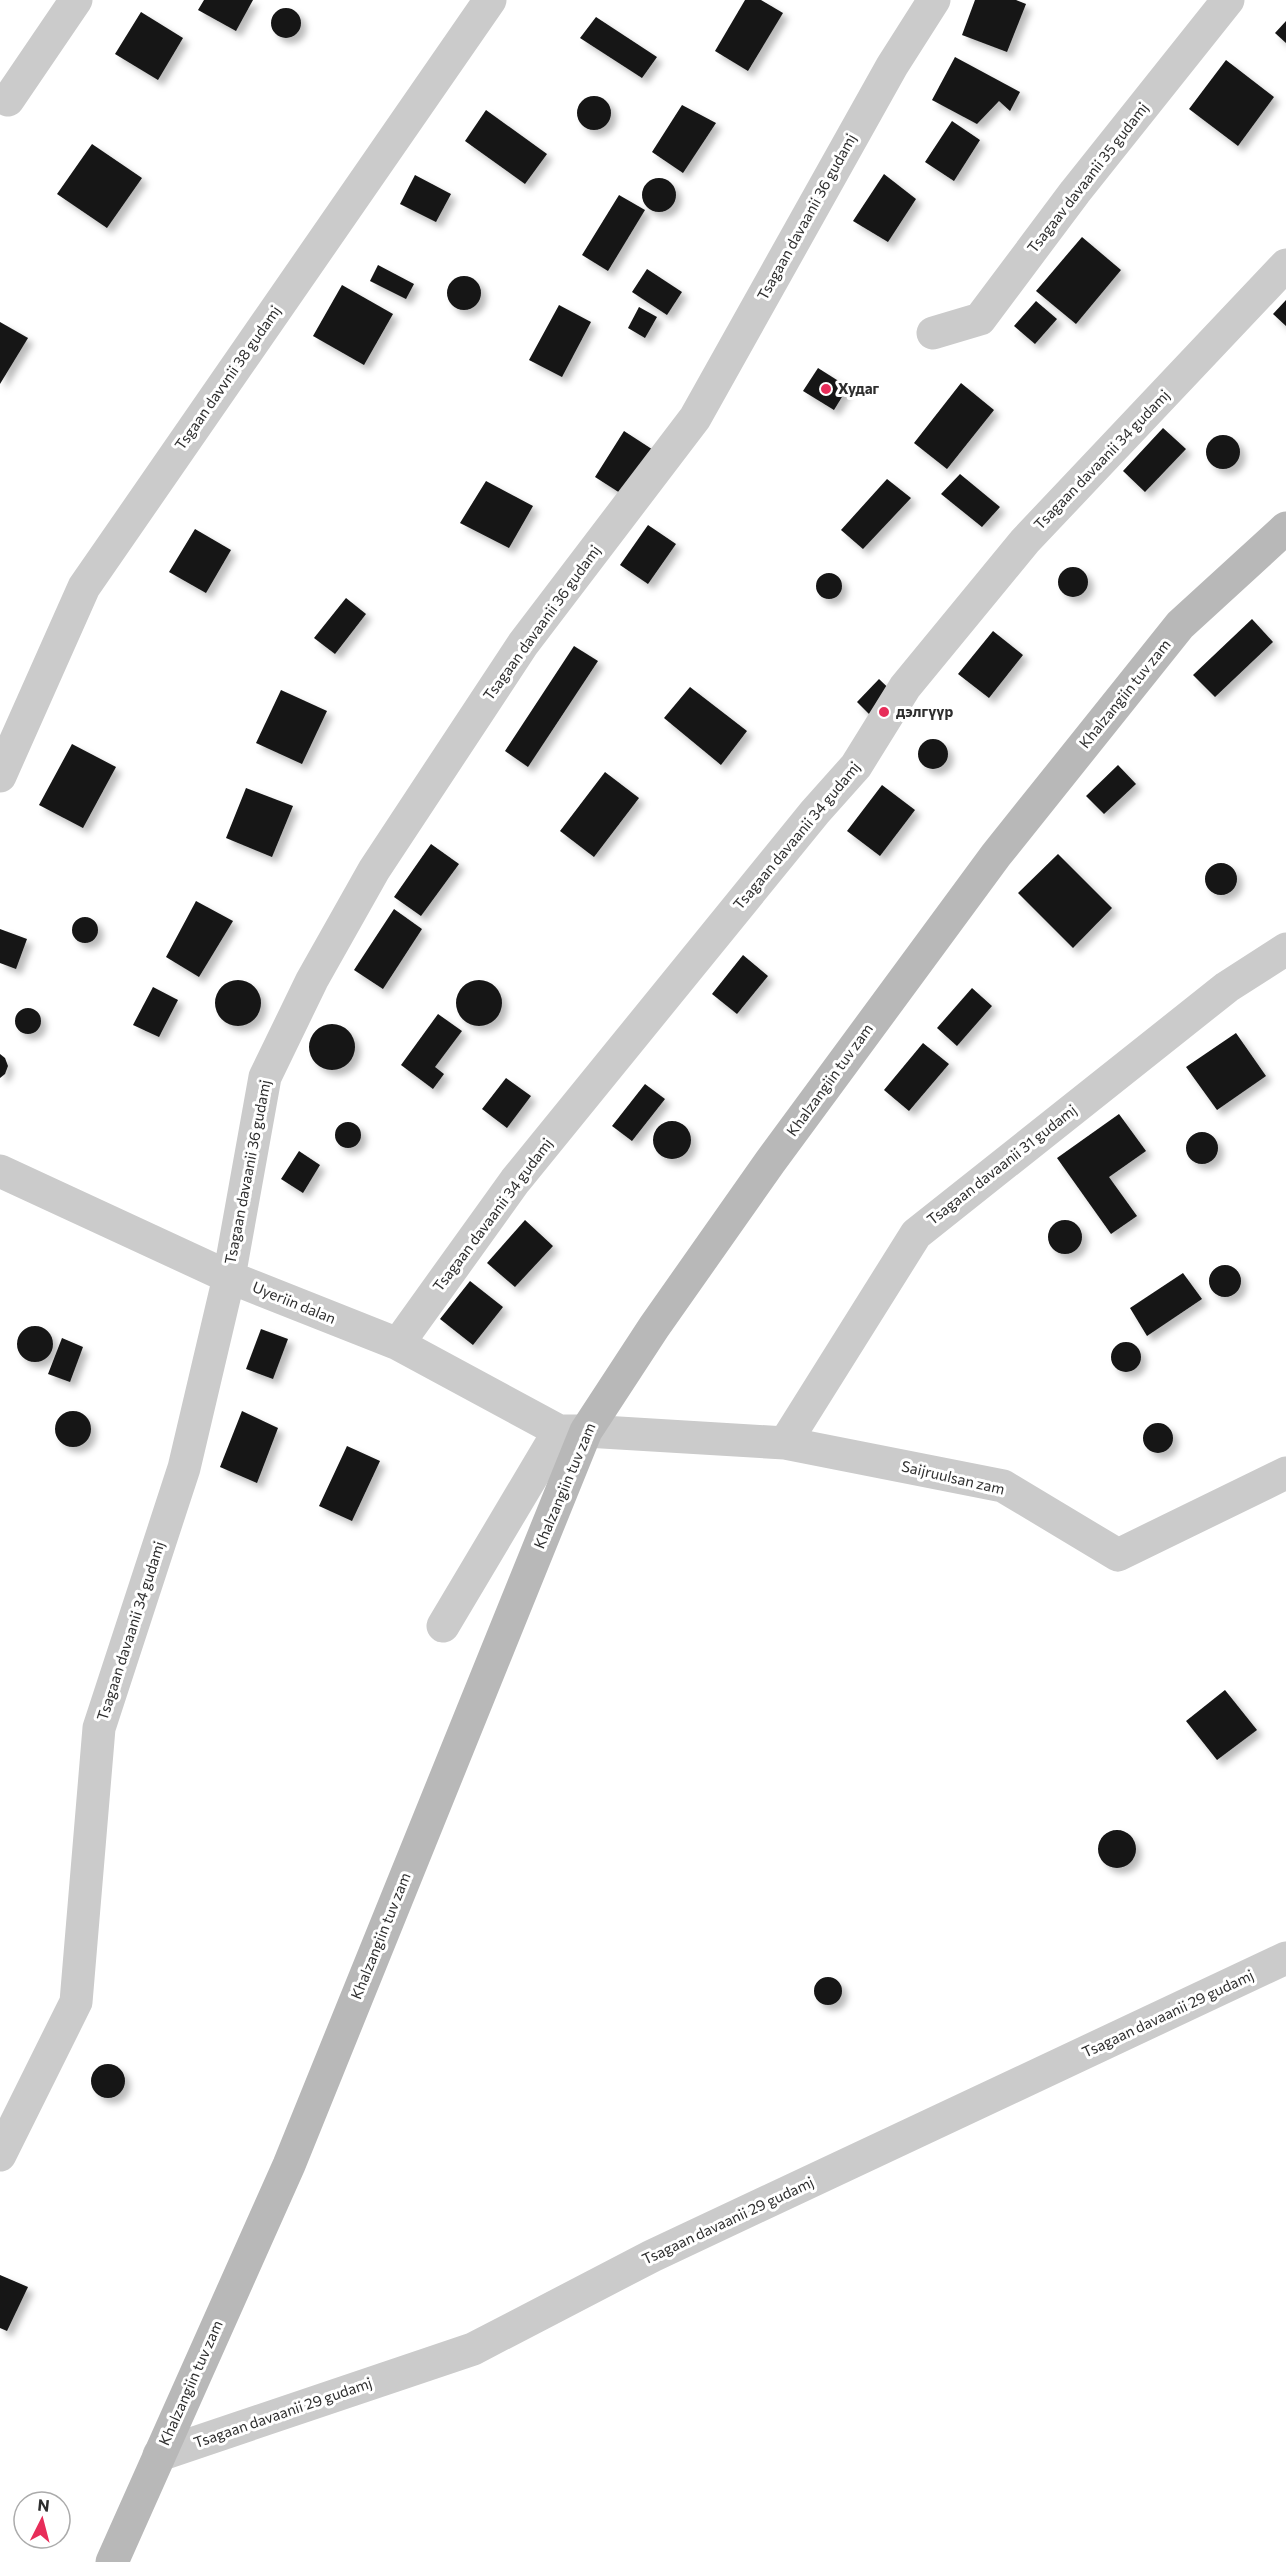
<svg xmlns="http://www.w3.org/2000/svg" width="1286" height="2562" font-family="Commissioner,sans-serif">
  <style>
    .building { fill: #151515; filter: url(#shadow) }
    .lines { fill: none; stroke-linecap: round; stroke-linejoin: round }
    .street { stroke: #cbcbcb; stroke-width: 33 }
    .secondary { stroke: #b8b8b8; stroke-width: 33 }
    .poi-dot { fill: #e72d59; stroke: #fff; stroke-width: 2 }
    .labels { text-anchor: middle; stroke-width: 6; stroke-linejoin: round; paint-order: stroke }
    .street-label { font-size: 15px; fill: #2e2e2e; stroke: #fff }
    .poi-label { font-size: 15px; font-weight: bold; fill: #2e2e2e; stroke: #fff; text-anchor: start }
  </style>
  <defs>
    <filter id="shadow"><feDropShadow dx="5.5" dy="5.5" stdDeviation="3" flood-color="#0004"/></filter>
  </defs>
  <rect width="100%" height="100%" fill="#fff"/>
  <!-- building -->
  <path class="building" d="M204,0h49l-17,31 -38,-21z
    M745,0h16l22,13 -35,58 -33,-20z
    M975,0h41l10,4 -19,48 -45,-17z
    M271 23a15 15 0 1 1 30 0a15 15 0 1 1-30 0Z
    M141,12l42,26 -25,42 -43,-26z
    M596,17l61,40 -15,21 -62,-40z
    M1286,21v22l-11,-10z
    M955,57l65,35 -10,19 -11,-10 -22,23 -45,-24z
    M1226,60l48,37 -36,49 -49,-37z
    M577 113a17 17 0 1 1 34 0a17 17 0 1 1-34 0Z
    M682,105l34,18 -33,50 -31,-21z
    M486,110l61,44 -22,30 -60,-43z
    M952,121l28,19 -26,41 -29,-19z
    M92,144l50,34 -35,50 -50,-34z
    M884,174l32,25 -28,43 -35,-21z
    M415,175l36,19 -15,28 -36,-18z
    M642 195a17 17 0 1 1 34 0a17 17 0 1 1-34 0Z
    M619,195l26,15 -37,61 -26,-16z
    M1082,237l39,33 -45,54 -40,-33z
    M378,265l36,19 -8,15 -36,-18z
    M647,269l35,23 -15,23 -35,-23z
    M447 293a17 17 0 1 1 34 0a17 17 0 1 1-34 0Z
    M342,285l51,29 -29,51 -51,-29z
    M1286,300v26l-13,-12z
    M1036,301l21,18 -22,25 -21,-18z
    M559,305l32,17 -29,55 -33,-17z
    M639,307l18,10 -12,21 -17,-10z
    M0,322l28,16 -28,46z
    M818,368l30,19 -14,23 -31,-19z
    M961,383l33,27 -47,59 -33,-26z
    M1163,428l23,21 -41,43 -22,-21z
    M624,431l37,24 -30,45 -36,-23z
    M1206 452a17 17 0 1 1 34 0a17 17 0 1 1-34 0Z
    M960,474l40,33 -18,20 -41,-33z
    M887,479l24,19 -48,51 -22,-19z
    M486,481l47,25 -24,42 -49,-25z
    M648,525l28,19 -28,40 -28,-19z
    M195,529l36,21 -25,43 -37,-21z
    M1058 582a15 15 0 1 1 30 0a15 15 0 1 1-30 0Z
    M816 586a13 13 0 1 1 26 0a13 13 0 1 1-26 0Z
    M346,598l20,16 -31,40 -21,-16z
    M1252,619l21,23 -58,55 -22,-22z
    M993,631l30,24 -34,43 -31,-24z
    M574,646l24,15 -70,106 -23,-16z
    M879,679l27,26 -33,13 -16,-16z
    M690,687l57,44 -26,34 -57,-47z
    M281,690l46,21 -25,53 -46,-21z
    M918 754a15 15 0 1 1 30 0a15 15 0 1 1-30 0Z
    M72,744l44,23 -33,61 -44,-23z
    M1118,765l18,19 -32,30 -18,-18z
    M605,772l34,26 -45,59 -34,-26z
    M882,785l33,25 -35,46 -33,-25z
    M246,788l47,18 -21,51 -46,-19z
    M431,844l28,20 -38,52 -27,-19z
    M1058,854l54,54 -39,40 -55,-55z
    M1205 879a16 16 0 1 1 32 0a16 16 0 1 1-32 0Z
    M196,901l37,20 -34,56 -33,-20z
    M394,909l28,20 -39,60 -29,-19z
    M72 930a13 13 0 1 1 26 0a13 13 0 1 1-26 0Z
    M0,929l27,10 -11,30 -16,-6z
    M743,955l25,21 -31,38 -25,-20z
    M456 1003a23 23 0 1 1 46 0a23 23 0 1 1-46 0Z
    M215 1003a23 23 0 1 1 46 0a23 23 0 1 1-46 0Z
    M153,987l25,13 -19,37 -26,-12z
    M972,988l20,18 -35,40 -20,-18z
    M15 1021a13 13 0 1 1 26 0a13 13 0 1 1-26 0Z
    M438,1014l24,17 -27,36 9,7 -11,15 -32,-24z
    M309 1047a23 23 0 1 1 46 0a23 23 0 1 1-46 0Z
    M1236,1033l30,43 -49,34 -31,-43z
    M923,1043l26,21 -40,47 -25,-21z
    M0,1054l5,4 3,8 -3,8 -5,4z
    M506,1078l25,18 -24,32 -25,-19z
    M645,1084l20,15 -33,42 -20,-15z
    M1119,1114l27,37 -37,26 28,39 -26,18 -54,-76z
    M653 1140a19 19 0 1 1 38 0a19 19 0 1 1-38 0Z
    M335 1135a13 13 0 1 1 26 0a13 13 0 1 1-26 0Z
    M1186 1148a16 16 0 1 1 32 0a16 16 0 1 1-32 0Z
    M299,1151l21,14 -17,28 -22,-14z
    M525,1220l28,26 -38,41 -28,-24z
    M1048 1237a17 17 0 1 1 34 0a17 17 0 1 1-34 0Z
    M1209 1281a16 16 0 1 1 32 0a16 16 0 1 1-32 0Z
    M1183,1273l19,26 -55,37 -17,-28z
    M470,1281l33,26 -30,38 -33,-26z
    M17 1344a18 18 0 1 1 36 0a18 18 0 1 1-36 0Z
    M261,1329l27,10 -15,40 -27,-10z
    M62,1338l21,9 -13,35 -22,-8z
    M1111 1357a15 15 0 1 1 30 0a15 15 0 1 1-30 0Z
    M55 1429a18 18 0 1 1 36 0a18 18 0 1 1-36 0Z
    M242,1411l36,17 -21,55 -37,-16z
    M1143 1438a15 15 0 1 1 30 0a15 15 0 1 1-30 0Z
    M347,1446l33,15 -28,60 -33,-15z
    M1225,1690l32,40 -40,30 -31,-39z
    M1098 1849a19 19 0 1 1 38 0a19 19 0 1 1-38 0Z
    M814 1991a14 14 0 1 1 28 0a14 14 0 1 1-28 0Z
    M91 2081a17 17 0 1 1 34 0a17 17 0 1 1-34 0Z
    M0,2275l28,12 -21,44 -7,-3z"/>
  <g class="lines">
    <!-- street -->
    <path class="street" d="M8,100l68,-100
      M933,333l47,-14 95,-127 153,-192
      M0,776l84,-189 406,-587
      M0,1171l229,106 169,67 161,87h27l199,12 218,43 115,69 168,-82
      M398,1344l117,-163 300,-369 41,-46 49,-79 120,-146 261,-276
      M785,1443l131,-209 311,-247 59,-38
      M443,1626l116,-195
      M0,2155l76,-153 23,-274 85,-260 45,-191 36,-200 47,-97 62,-110 149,-226 172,-226 197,-352 42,-66
      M159,2455l314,-106 179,-93 634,-298"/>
    <!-- secondary -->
    <path class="secondary" d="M112,2562l177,-397 297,-734 68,-104 116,-165 226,-307 184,-230 106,-97"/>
  </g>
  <!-- markers -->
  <g class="poi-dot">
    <circle cx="826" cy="389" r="6"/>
    <circle cx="884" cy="712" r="6"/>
  </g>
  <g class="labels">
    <!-- street labels -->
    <g class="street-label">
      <text transform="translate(1088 178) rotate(-52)" y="5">Tsagaav davaanii 35 gudamj</text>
      <text transform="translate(807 217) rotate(-61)" y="5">Tsagaan davaanii 36 gudamj</text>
      <text transform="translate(228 378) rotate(-55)" y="5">Tsgaan davvnii 38 gudamj</text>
      <text transform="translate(1102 460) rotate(-46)" y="5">Tsagaan davaanii 34 gudamj</text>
      <text transform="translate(542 623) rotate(-54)" y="5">Tsagaan davaanii 36 gudamj</text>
      <text transform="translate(1125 694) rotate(-51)" y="5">Khalzangiin tuv zam</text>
      <text transform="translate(797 836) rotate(-50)" y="5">Tsagaan davaanii 34 gudamj</text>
      <text transform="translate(830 1080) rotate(-54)" y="5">Khalzangiin tuv zam</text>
      <text transform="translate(1002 1165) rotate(-38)" y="5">Tsagaan davaanii 31 gudamj</text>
      <text transform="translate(248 1172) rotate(-79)" y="5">Tsagaan davaanii 36 gudamj</text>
      <text transform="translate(493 1215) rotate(-53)" y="5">Tsagaan davaanii 34 gudamj</text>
      <text transform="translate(294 1303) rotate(22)" y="5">Uyeriin dalan</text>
      <text transform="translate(953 1478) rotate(13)" y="5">Saijruulsan zam</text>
      <text transform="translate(565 1486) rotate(-67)" y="5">Khalzangiin tuv zam</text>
      <text transform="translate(131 1631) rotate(-72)" y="5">Tsagaan davaanii 34 gudamj</text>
      <text transform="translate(381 1936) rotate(-68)" y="5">Khalzangiin tuv zam</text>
      <text transform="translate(1168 2014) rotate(-25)" y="5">Tsagaan davaanii 29 gudamj</text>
      <text transform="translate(728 2221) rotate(-25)" y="5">Tsagaan davaanii 29 gudamj</text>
      <text transform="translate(191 2383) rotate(-66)" y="5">Khalzangiin tuv zam</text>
      <text transform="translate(283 2413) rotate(-19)" y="5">Tsagaan davaanii 29 gudamj</text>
    </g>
    <!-- poi labels -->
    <g class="poi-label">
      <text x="838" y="394">Худаг</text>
      <text x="896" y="717">дэлгүүр</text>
    </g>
  </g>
  <!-- north arrow -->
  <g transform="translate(42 2520) rotate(6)"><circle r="28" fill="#ffffff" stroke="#ababab" stroke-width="1.5"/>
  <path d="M0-4.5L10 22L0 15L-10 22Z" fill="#e72d59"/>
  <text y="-9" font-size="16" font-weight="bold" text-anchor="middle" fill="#2e2e2e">N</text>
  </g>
</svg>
